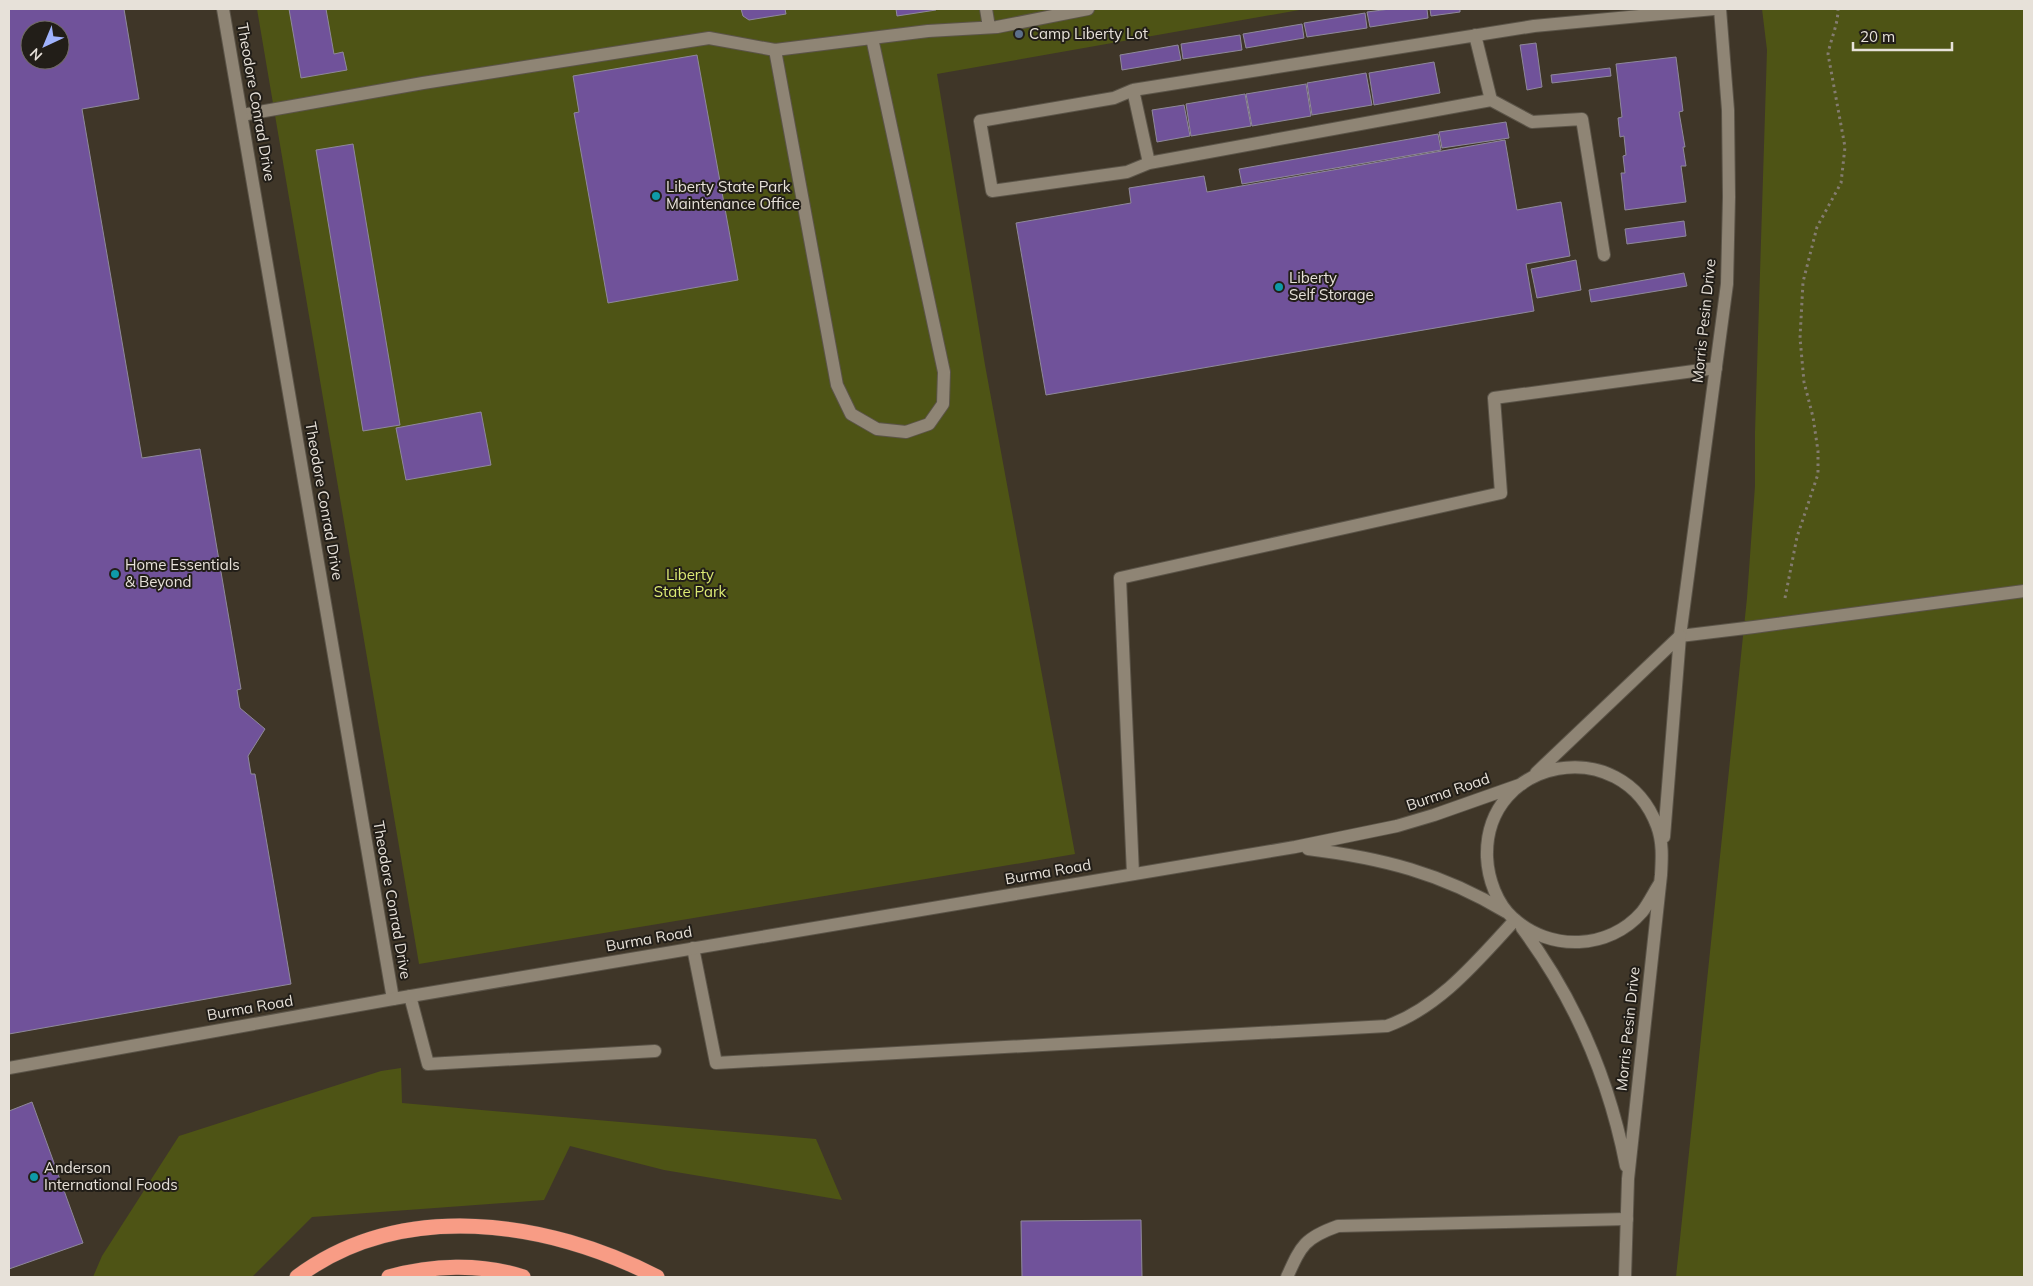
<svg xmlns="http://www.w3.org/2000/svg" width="2033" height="1286" font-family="Mulish,sans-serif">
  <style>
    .green { fill: #4e5415 }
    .building { fill: #70529a; stroke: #8f899a; fill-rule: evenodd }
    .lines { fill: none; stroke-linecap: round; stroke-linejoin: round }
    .lane-casing { stroke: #5b5448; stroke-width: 14 }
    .street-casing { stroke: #5b5448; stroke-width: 14 }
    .secondary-casing { stroke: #5b5448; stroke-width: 14 }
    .highway-casing { stroke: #5b5448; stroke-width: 16 }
    .path { stroke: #847c70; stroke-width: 3; stroke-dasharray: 2.5 4; stroke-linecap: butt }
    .lane { stroke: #8f8575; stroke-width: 12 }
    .street { stroke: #8f8575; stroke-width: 12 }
    .secondary { stroke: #8f8575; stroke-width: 12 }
    .highway { stroke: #f89c85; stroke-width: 15 }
    .service-dot { fill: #5c6f8a; stroke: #221e18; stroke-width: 2 }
    .culture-dot { fill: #0f9aa8; stroke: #221e18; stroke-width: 2 }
    .labels { text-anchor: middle; stroke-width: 4; stroke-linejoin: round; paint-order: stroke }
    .poi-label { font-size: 15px; fill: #e7e1d9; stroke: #221e18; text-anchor: start }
    .street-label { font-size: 15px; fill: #e7e1d9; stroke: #221e18 }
    .park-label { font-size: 15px; fill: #dbe973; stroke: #221e18 }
  </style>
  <rect width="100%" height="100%" fill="#3f3628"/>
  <!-- green -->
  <path class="green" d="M257,9h1048l-368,65 48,291 90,489 -656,110z
    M1762,9h262v1268h-348l71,-679 8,-112v-54l12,-382z
    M401,1068l1,35 414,36 26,61 -178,-30 -94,-24 -26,54 -232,17 -60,60h-159l9,-21 77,-120 202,-65z"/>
  <!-- building -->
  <path class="building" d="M9,9h115l15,90 -57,10 60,349 58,-9 41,240 -4,1 3,18 25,21 -17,27 3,18h4l36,210 -282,50zM30,30h30v30h-30z
    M289,9h37l8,45 9,-2 4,18 -46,8z
    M741,9h44l1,5 -37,6 -6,-4z
    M896,9h39l1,1 -39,6z
    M1390,9h37l1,9 -58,9 -3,-15z
    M1430,9h30v3l-29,4z
    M1365,13l2,15 -60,9 -3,-14z
    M1302,24l2,14 -58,10 -3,-14z
    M1240,35l2,15 -59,9 -2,-15z
    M1536,43l6,44 -15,3 -7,-45z
    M1178,45l3,15 -59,10 -2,-15z
    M697,55l41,225 -130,23 -34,-190 5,-1 -6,-36z
    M1676,57l7,54 -4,1 6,35h-2l3,19h-5l5,36 -61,8 -4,-37h4l-2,-17 3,-1 -2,-19 -4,1 -2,-19 4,-1 -6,-53z
    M1434,62l6,31 -66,12 -5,-32z
    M1610,68l1,8 -59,7 -1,-8z
    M1366,73l6,32 -60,10 -5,-32z
    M1306,84l5,32 -59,10 -6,-32z
    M1245,94l6,32 -60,10 -5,-32z
    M1184,105l6,31 -33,6 -5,-32z
    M1506,122l3,16 -67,10 -3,-16z
    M1438,134l3,16 -199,34 -3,-15z
    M1505,140l12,70 44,-8 9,54 -44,8 8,47 -488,84 -30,-172 115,-20 -2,-15 75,-12 3,16z
    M353,144l47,281 -37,6 -47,-281z
    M1684,221l2,15 -59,8 -2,-15z
    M1576,260l5,30 -44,8 -6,-29z
    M1684,273l3,13 -96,16 -2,-12z
    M481,412l10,53 -85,15 -10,-52z
    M32,1102l51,141 -74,26v-158z
    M1141,1220l1,57h-120l-1,-56z"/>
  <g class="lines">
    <!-- lane casing -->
    <g class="lane-casing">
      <path id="lane" d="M986,9l3,18
        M1475,35l16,65 -342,63 -16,-73 401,-64 180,-17
        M775,50l62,335 14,29 26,15 29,3 23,-8 14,-20 1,-32 -72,-334
        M1133,90l-19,8 -134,23 12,70 135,-19 22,-9
        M1491,100l41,22 50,-3 22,136
        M242,115l181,-32 286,-45 66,12 153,-19 69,-4 91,-18
        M1680,636l74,-9 270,-36
        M1133,874l-13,-296 381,-85 -7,-95 222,-30
        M693,948l23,115 671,-37c53,-19 91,-66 128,-106
        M410,996l18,68 227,-13
        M1287,1277c14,-31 17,-39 51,-51l289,-7"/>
    </g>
    <!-- street casing -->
    <g class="street-casing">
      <path id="street" d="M223,9l170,990
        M1680,636l47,-352 2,-87 -1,-87 -8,-101"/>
    </g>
    <!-- secondary casing -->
    <g class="secondary-casing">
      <path id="secondary" d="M1536,773l144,-137
        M1664,837l16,-201
        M1308,849c73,9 134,24 198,63
        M1522,928c53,71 87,151 104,238
        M9,1068l384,-69 902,-152 102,-21 37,-11 88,-31
        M1625,1277l3,-98 33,-304c1,-17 2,-33 -4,-49 -35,-94 -173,-69 -170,31 1,22 10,47 26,61 37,34 96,32 129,-6 7,-9 12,-20 18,-29"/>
    </g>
    <!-- highway casing -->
    <g class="highway-casing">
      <path id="highway" d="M297,1277c105,-78 250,-57 360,0
        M389,1277c43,-12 91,-14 134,0"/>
    </g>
    <!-- path -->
    <path class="path" d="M1785,598l12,-61 21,-63v-23l-5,-34 -9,-35 -4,-44 3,-56 14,-55 24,-44 4,-36 -17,-93c3,-16 10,-29 10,-45"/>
    <!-- lane -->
    <use href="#lane" class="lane"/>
    <!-- street -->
    <use href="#street" class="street"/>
    <!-- secondary -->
    <use href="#secondary" class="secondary"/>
    <!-- highway -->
    <use href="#highway" class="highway"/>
  </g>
  <!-- markers -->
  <circle class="service-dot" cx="1019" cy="34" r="5"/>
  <g class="culture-dot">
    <circle cx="656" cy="196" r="5"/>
    <circle cx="1279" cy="287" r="5"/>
    <circle cx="115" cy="574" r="5"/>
    <circle cx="34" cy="1177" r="5"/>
  </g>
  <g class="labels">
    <!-- poi labels -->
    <g class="poi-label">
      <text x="1029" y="39">Camp Liberty Lot</text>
      <text x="666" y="192">Liberty State Park<tspan x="666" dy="17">Maintenance Office</tspan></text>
      <text x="1289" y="283">Liberty<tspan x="1289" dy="17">Self Storage</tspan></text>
      <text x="125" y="570">Home Essentials<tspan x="125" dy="17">&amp; Beyond</tspan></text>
      <text x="44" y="1173">Anderson<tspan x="44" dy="17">International Foods</tspan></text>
    </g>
    <!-- street labels -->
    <g class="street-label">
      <text transform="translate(256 102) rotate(80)" y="5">Theodore Conrad Drive</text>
      <text transform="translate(1704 321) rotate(-84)" y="5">Morris Pesin Drive</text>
      <text transform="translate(324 501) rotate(80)" y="5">Theodore Conrad Drive</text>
      <text transform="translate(1448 792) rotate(-19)" y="5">Burma Road</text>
      <text transform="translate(1048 872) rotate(-10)" y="5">Burma Road</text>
      <text transform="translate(392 900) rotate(80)" y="5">Theodore Conrad Drive</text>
      <text transform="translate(649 939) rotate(-10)" y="5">Burma Road</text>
      <text transform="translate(250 1008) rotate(-10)" y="5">Burma Road</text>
      <text transform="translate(1628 1029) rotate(-84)" y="5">Morris Pesin Drive</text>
    </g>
    <!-- park labels -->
    <g class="park-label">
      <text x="690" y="580">Liberty<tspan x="690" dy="17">State Park</tspan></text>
    </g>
  </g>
  <!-- border -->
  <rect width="2033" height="1286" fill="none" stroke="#e7e1d9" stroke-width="20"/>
  <!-- north arrow -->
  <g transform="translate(45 45) rotate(224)"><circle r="24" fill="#221e18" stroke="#716c65"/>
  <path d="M0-4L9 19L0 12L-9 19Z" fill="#a0b3fd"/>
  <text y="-8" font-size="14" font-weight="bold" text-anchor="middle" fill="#e7e1d9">N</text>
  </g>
  <!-- scale -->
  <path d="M1853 42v8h99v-8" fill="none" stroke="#e7e1d9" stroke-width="2.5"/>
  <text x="1860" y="42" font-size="15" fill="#e7e1d9" stroke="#221e18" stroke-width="4" paint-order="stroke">20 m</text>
</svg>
